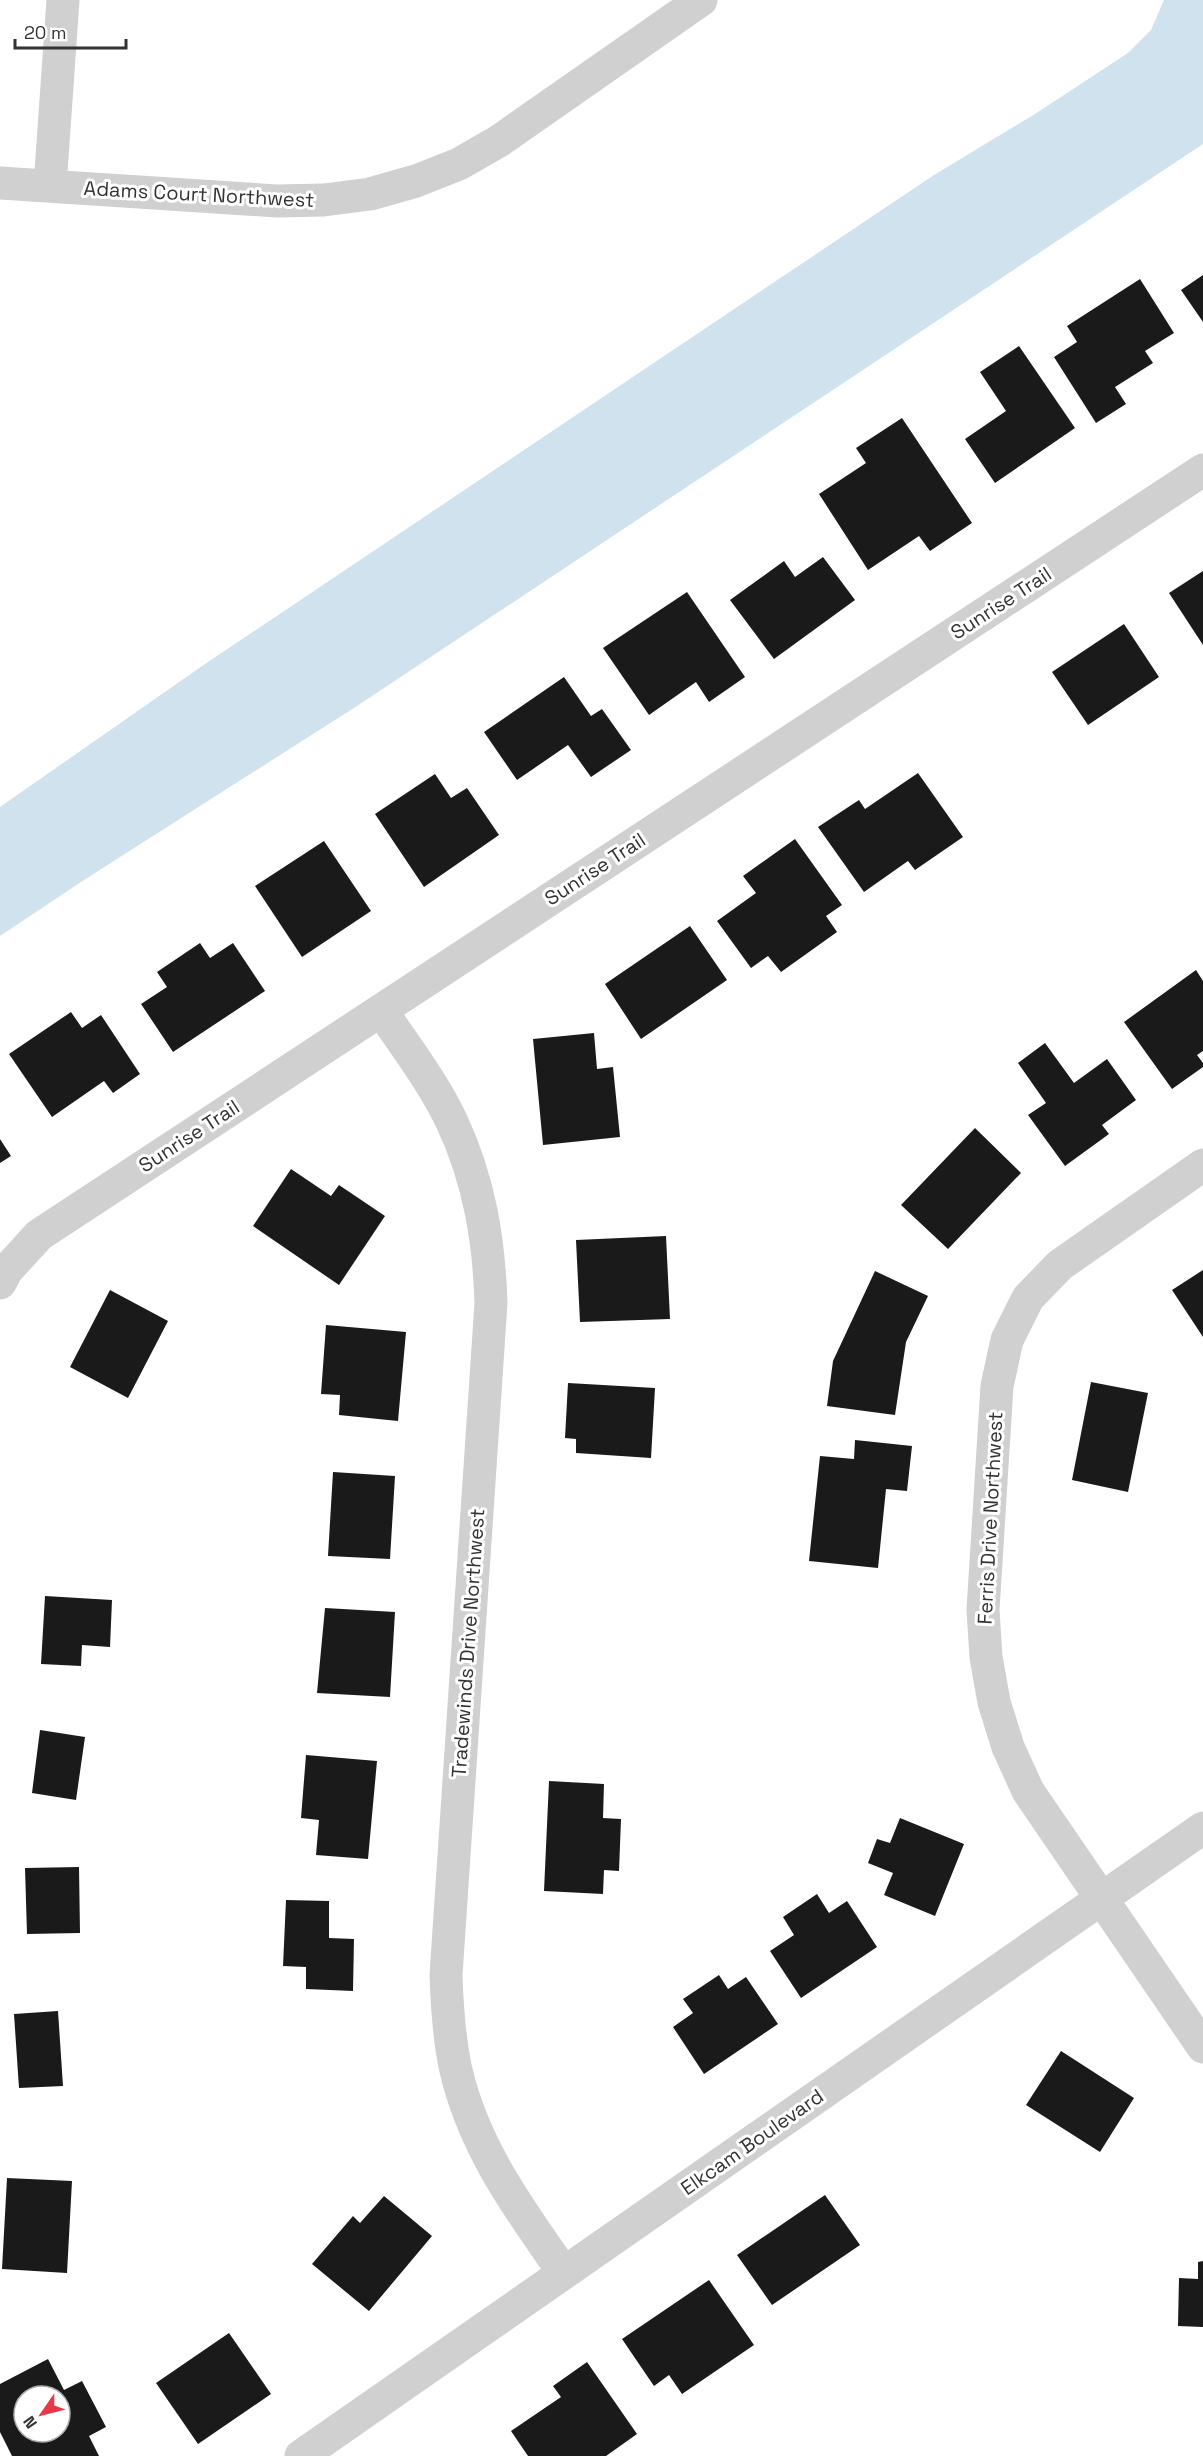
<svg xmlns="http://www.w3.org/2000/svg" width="1203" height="2456" font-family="'Space Grotesk',sans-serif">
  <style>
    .water { fill: #cfe2ee }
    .building { fill: #1a1a1a; fill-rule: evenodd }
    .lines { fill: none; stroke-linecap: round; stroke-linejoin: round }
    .minor { stroke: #d0d0d0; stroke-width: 33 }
    .labels { text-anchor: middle; stroke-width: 6; stroke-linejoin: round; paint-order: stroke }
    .street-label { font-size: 20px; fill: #333; stroke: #fff }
  </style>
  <rect width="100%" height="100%" fill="#fff"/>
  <!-- water -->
  <path class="water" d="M1164,0h39v144l-846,562 -273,174 -84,56v-129l205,-143 729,-489 101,-61 93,-61 23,-23z"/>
  <!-- building -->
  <path class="building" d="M1203,275v47l-22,-32z
    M1140,279l34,54 -29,18 8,12 -38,24 11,17 -30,19 -42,-66 23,-15 -10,-16z
    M1019,346l56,82 -80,55 -30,-44 41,-28 -26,-39z
    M902,418l70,105 -42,28 -11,-15 -51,34 -49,-76 47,-31 -10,-15z
    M823,557l32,43 -81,59 -44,-59 54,-39 11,16z
    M1203,571v74l-34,-52z
    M687,592l58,85 -36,25 -13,-20 -47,33 -46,-67z
    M1124,624l35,53 -71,48 -36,-53z
    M564,677l27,39 11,-7 29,41 -40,27 -23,-32 -51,35 -33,-48z
    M918,773l45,64 -48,33 -7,-9 -44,31 -46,-65 41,-27 6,9z
    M435,774l16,24 16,-10 32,47 -75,52 -49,-73z
    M795,839l47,66 -16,11 11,16 -56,40 -13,-16 -17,12 -34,-47 39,-28 -13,-17z
    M324,841l47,70 -69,46 -47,-71z
    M690,926l37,54 -86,59 -36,-55z
    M200,943l10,15 23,-15 32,48 -92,61 -32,-48 26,-17 -10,-15z
    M1196,970l7,11v70l-6,4 6,8v4l-31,22 -48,-67z
    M71,1012l11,16 19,-13 39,59 -27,19 -9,-12 -52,36 -43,-63z
    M594,1033l3,36 16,-2 7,70 -77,8 -10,-106z
    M1045,1043l29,40 33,-24 29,41 -34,25 7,9 -44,32 -37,-51 18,-12 -28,-40z
    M975,1128l46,45 -73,76 -47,-44z
    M0,1139l11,17 -11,7z
    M291,1169l40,27 8,-11 46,31 -46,69 -86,-59z
    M666,1236l4,83 -90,3 -4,-82z
    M1203,1270v67l-31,-47z
    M875,1271l53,25 -22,46 -11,73 -68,-9 6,-45z
    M110,1290l58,31 -40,77 -58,-31z
    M326,1325l80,7 -8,89 -59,-6 1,-20 -19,-1z
    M1091,1382l57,11 -20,99 -56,-12z
    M568,1383l87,5 -4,70 -75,-5v-14l-11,-1z
    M855,1440l57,6 -5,45 -21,-2 -8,79 -69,-7 11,-105 34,3z
    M333,1472l62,4 -5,83 -62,-3z
    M45,1596l67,4 -2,47 -28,-2 -1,21 -40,-2z
    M325,1608l70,4 -5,85 -73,-4z
    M40,1730l45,7 -9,63 -44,-7z
    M306,1755l71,6 -9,98 -52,-4 3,-35 -18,-2z
    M549,1781l55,3 -1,34 18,1 -2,52 -15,-1 -1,24 -59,-3z
    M900,1818l64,26 -29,72 -51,-21 9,-22 -25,-10 9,-24 13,4z
    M79,1867l1,66 -53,1 -2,-66z
    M817,1894l12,19 18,-12 30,46 -76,51 -31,-47 24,-16 -11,-18z
    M286,1900l43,1v37l25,1 -1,52 -47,-2v-22l-23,-1z
    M719,1975l9,14 18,-12 32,47 -74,50 -31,-47 20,-14 -10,-14z
    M58,2011l5,75 -44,2 -5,-74z
    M1061,2051l73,47 -34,54 -74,-47z
    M7,2178l65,3 -5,92 -65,-4z
    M825,2195l35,50 -88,60 -35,-50z
    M384,2196l48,40 -63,75 -57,-47 41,-48 7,7z
    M1203,2261v66l-25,-1 1,-48 19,1v-17z
    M709,2280l45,65 -72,49 -13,-19 -15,11 -32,-47z
    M229,2333l42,61 -73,50 -42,-61z
    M48,2359l16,31 18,-9 24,46 -17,9 10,20h-87l-12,-24v-48zM24,2396h36v36h-36z
    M587,2362l50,72 -31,22h-78l-17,-25 50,-34 -8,-11z"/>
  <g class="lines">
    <!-- minor -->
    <path class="minor" d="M0,183l277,18 47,-1 46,-6 46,-13 43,-17 40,-23 202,-141
      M50,186l13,-186
      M381,1010c24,36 52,72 71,112 27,58 37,117 39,181l-45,672c1,31 3,61 9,91 17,79 64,143 109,207
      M1203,1165l-143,100 -32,33 -21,42 -10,46 -14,224 3,47 8,45 14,45 20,44 175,256
      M0,1283l7,-13 32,-35 1164,-765
      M301,2456l902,-628"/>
  </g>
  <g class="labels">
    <!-- street labels -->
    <g class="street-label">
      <text transform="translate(199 194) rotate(3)" y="7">Adams Court Northwest</text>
      <text transform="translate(1001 603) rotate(-33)" y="7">Sunrise Trail</text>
      <text transform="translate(595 869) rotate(-33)" y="7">Sunrise Trail</text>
      <text transform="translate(189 1136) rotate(-33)" y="7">Sunrise Trail</text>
      <text transform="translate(990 1518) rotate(-87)" y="7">Ferris Drive Northwest</text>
      <text transform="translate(468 1643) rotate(-86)" y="7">Tradewinds Drive Northwest</text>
      <text transform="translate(752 2142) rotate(-35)" y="7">Elkcam Boulevard</text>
    </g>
  </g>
  <!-- north arrow -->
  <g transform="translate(42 2414) rotate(235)"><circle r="28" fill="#ffffff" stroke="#adadad" stroke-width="1.5"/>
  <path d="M0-4.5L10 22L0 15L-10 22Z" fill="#e63946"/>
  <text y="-9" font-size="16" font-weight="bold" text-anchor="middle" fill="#333333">N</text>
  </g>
  <!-- scale -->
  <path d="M15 39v9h111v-9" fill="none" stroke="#333333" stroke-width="3"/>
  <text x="24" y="39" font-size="18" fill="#333333" stroke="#ffffff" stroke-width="4.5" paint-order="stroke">20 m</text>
</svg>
